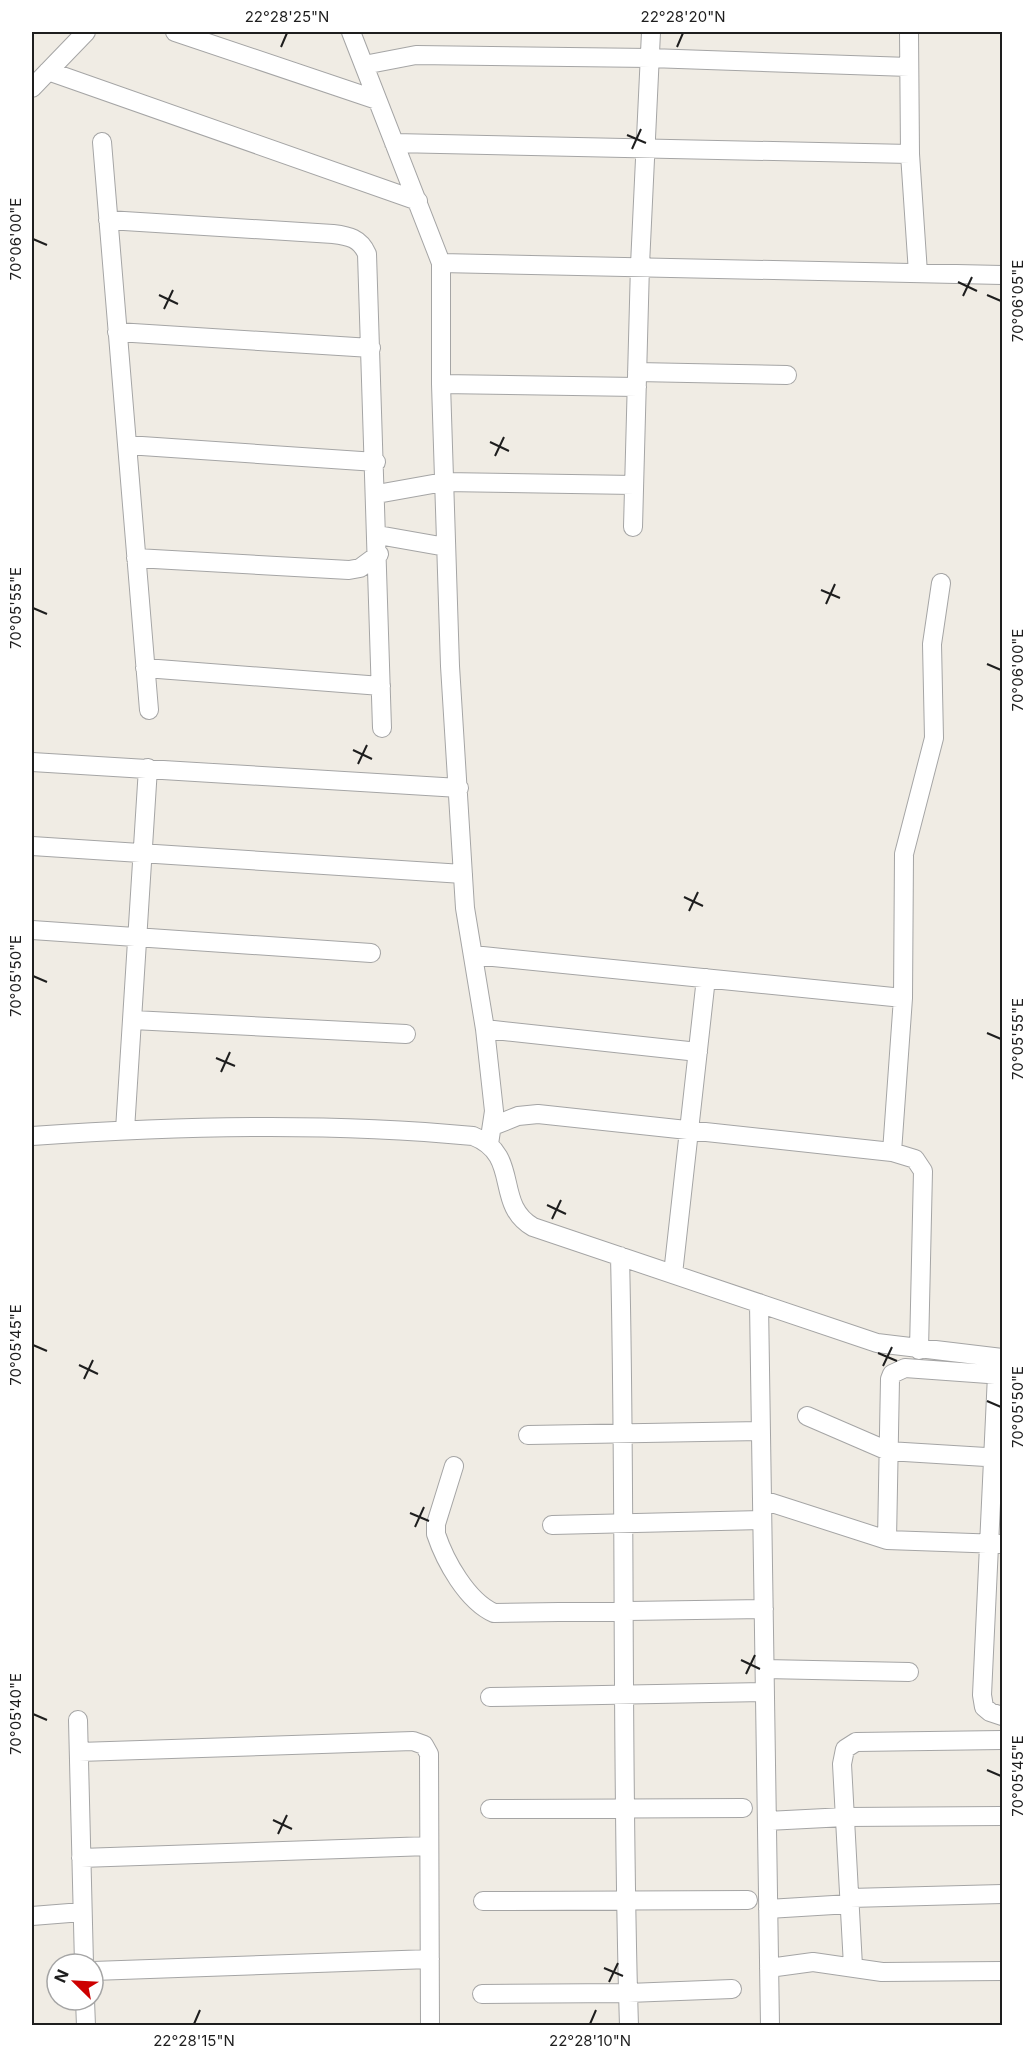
<svg xmlns="http://www.w3.org/2000/svg" width="1034" height="2057" font-family="Inter,sans-serif">
  <style>
    .lines { fill: none; stroke-linecap: round; stroke-linejoin: round }
    .minor-casing { stroke: #a5a5a5; stroke-width: 20 }
    .minor { stroke: #fff; stroke-width: 18 }
    .ticks { fill: none; stroke: #1e1e1e; stroke-width: 2 }
    .neatline { fill: none; stroke: #1e1e1e; stroke-width: 2 }
    .ticks-label { font-size: 15px; text-anchor: middle; fill: #1e1e1e }
  </style>
  <rect width="100%" height="100%" fill="#f0ece4"/>
  <g class="lines">
    <!-- minor casing -->
    <g class="minor-casing">
      <path id="minor" d="M175,32l202,68
        M351,32l90,231v121l9,282 15,242 20,121 9,82 -5,33
        M909,32l1,122 8,119
        M364,65l52,-10 234,3 259,9
        M48,71l370,130
        M32,88l54,-56
        M102,142l47,568
        M394,143l516,11
        M108,220l225,14c16,2 27,4 34,20l15,474
        M441,263l561,12
        M117,332l254,16
        M637,372l150,3
        M441,384l196,3
        M127,445l249,17
        M377,494l67,-12 190,3
        M633,527l7,-262 11,-233
        M378,535l68,12
        M136,558l213,12 11,-2 19,-14
        M145,668l236,18
        M32,762l427,26
        M32,846l431,28
        M32,930l339,23
        M473,955l430,43
        M133,1020l273,14
        M485,1029l213,23
        M493,1126l25,-10 20,-2 354,38 23,7 8,12 -4,179
        M125,1130l23,-362
        M32,1136c146,-10 294,-14 441,0 49,19 20,68 60,91l344,116 125,15
        M892,1152l11,-154 1,-144 30,-116 -2,-94 9,-61
        M620,1256c6,257 1,513 9,770
        M673,1274l33,-296
        M759,1303l11,723
        M997,1375l-15,320 2,12 6,5 12,4
        M807,1416l81,35 114,7
        M528,1435l233,-4
        M454,1466l-18,58v10c9,27 31,67 58,79l270,-4
        M763,1500l124,40 114,4
        M552,1525l210,-5
        M887,1540l3,-161 2,-5 13,-6 97,7
        M765,1669l144,3
        M490,1697l275,-5
        M78,1720l6,244
        M79,1752l334,-11 11,4 5,9 1,272
        M490,1809l253,-1
        M767,1821l78,-4 157,-1
        M81,1858l348,-12
        M850,1898l152,-4
        M483,1901l265,-1
        M768,1909l82,-5
        M32,1916l50,-4
        M853,1966l-11,-202 3,-15 11,-7 146,-2
        M769,1968l44,-6 69,10 120,-1
        M93,1971l337,-12
        M482,1994l146,-1 104,-4
        M85,2000l1,26"/>
    </g>
    <!-- minor -->
    <use href="#minor" class="minor"/>
  </g>
  <!-- ticks -->
  <path class="ticks" d="M281,47l6,-14M677,47l6,-14M627,135l19,8M632,149l9,-20M33,239l14,6M958,282l19,9M159,295l19,9M987,295l14,6M963,296l9,-19M164,309l9,-19M490,442l19,9M495,456l9,-19M821,590l19,8M826,604l9,-20M33,608l14,6M987,664l14,6M353,750l19,9M358,764l9,-19M684,897l19,9M689,911l9,-19M33,976l14,6M987,1033l14,6M216,1058l19,8M221,1072l9,-20M547,1205l19,9M552,1219l9,-19M33,1345l14,6M878,1353l19,8M79,1365l19,9M883,1366l9,-19M84,1379l9,-19M987,1401l14,6M410,1513l19,8M415,1527l9,-20M741,1660l19,9M746,1674l9,-19M33,1714l14,6M987,1770l14,6M273,1820l19,9M278,1834l9,-19M604,1968l19,8M609,1982l9,-19M194,2024l6,-14M590,2024l6,-14"/>
  <!-- border -->
  <rect width="1034" height="2057" fill="none" stroke="#ffffff" stroke-width="66"/>
  <!-- north arrow -->
  <g transform="translate(75 1982) rotate(294)"><circle r="28" fill="#ffffff" stroke="#a5a5a5" stroke-width="1.5"/>
  <path d="M0-4.5L10 22L0 15L-10 22Z" fill="#cd0000"/>
  <text y="-9" font-size="16" font-weight="bold" text-anchor="middle" fill="#1e1e1e">N</text>
  </g>
  <rect x="33" y="33" width="968" height="1991" class="neatline"/>
  <g class="ticks-label">
    <text x="287" y="22">22°28'25"N</text>
    <text x="683" y="22">22°28'20"N</text>
    <text transform="translate(16 239) rotate(-90)" y="5">70°06'00"E</text>
    <text transform="translate(1018 301) rotate(-90)" y="5">70°06'05"E</text>
    <text transform="translate(16 608) rotate(-90)" y="5">70°05'55"E</text>
    <text transform="translate(1018 670) rotate(-90)" y="5">70°06'00"E</text>
    <text transform="translate(16 976) rotate(-90)" y="5">70°05'50"E</text>
    <text transform="translate(1018 1039) rotate(-90)" y="5">70°05'55"E</text>
    <text transform="translate(16 1345) rotate(-90)" y="5">70°05'45"E</text>
    <text transform="translate(1018 1407) rotate(-90)" y="5">70°05'50"E</text>
    <text transform="translate(16 1714) rotate(-90)" y="5">70°05'40"E</text>
    <text transform="translate(1018 1776) rotate(-90)" y="5">70°05'45"E</text>
    <text x="194" y="2046">22°28'15"N</text>
    <text x="590" y="2046">22°28'10"N</text>
  </g>
</svg>
